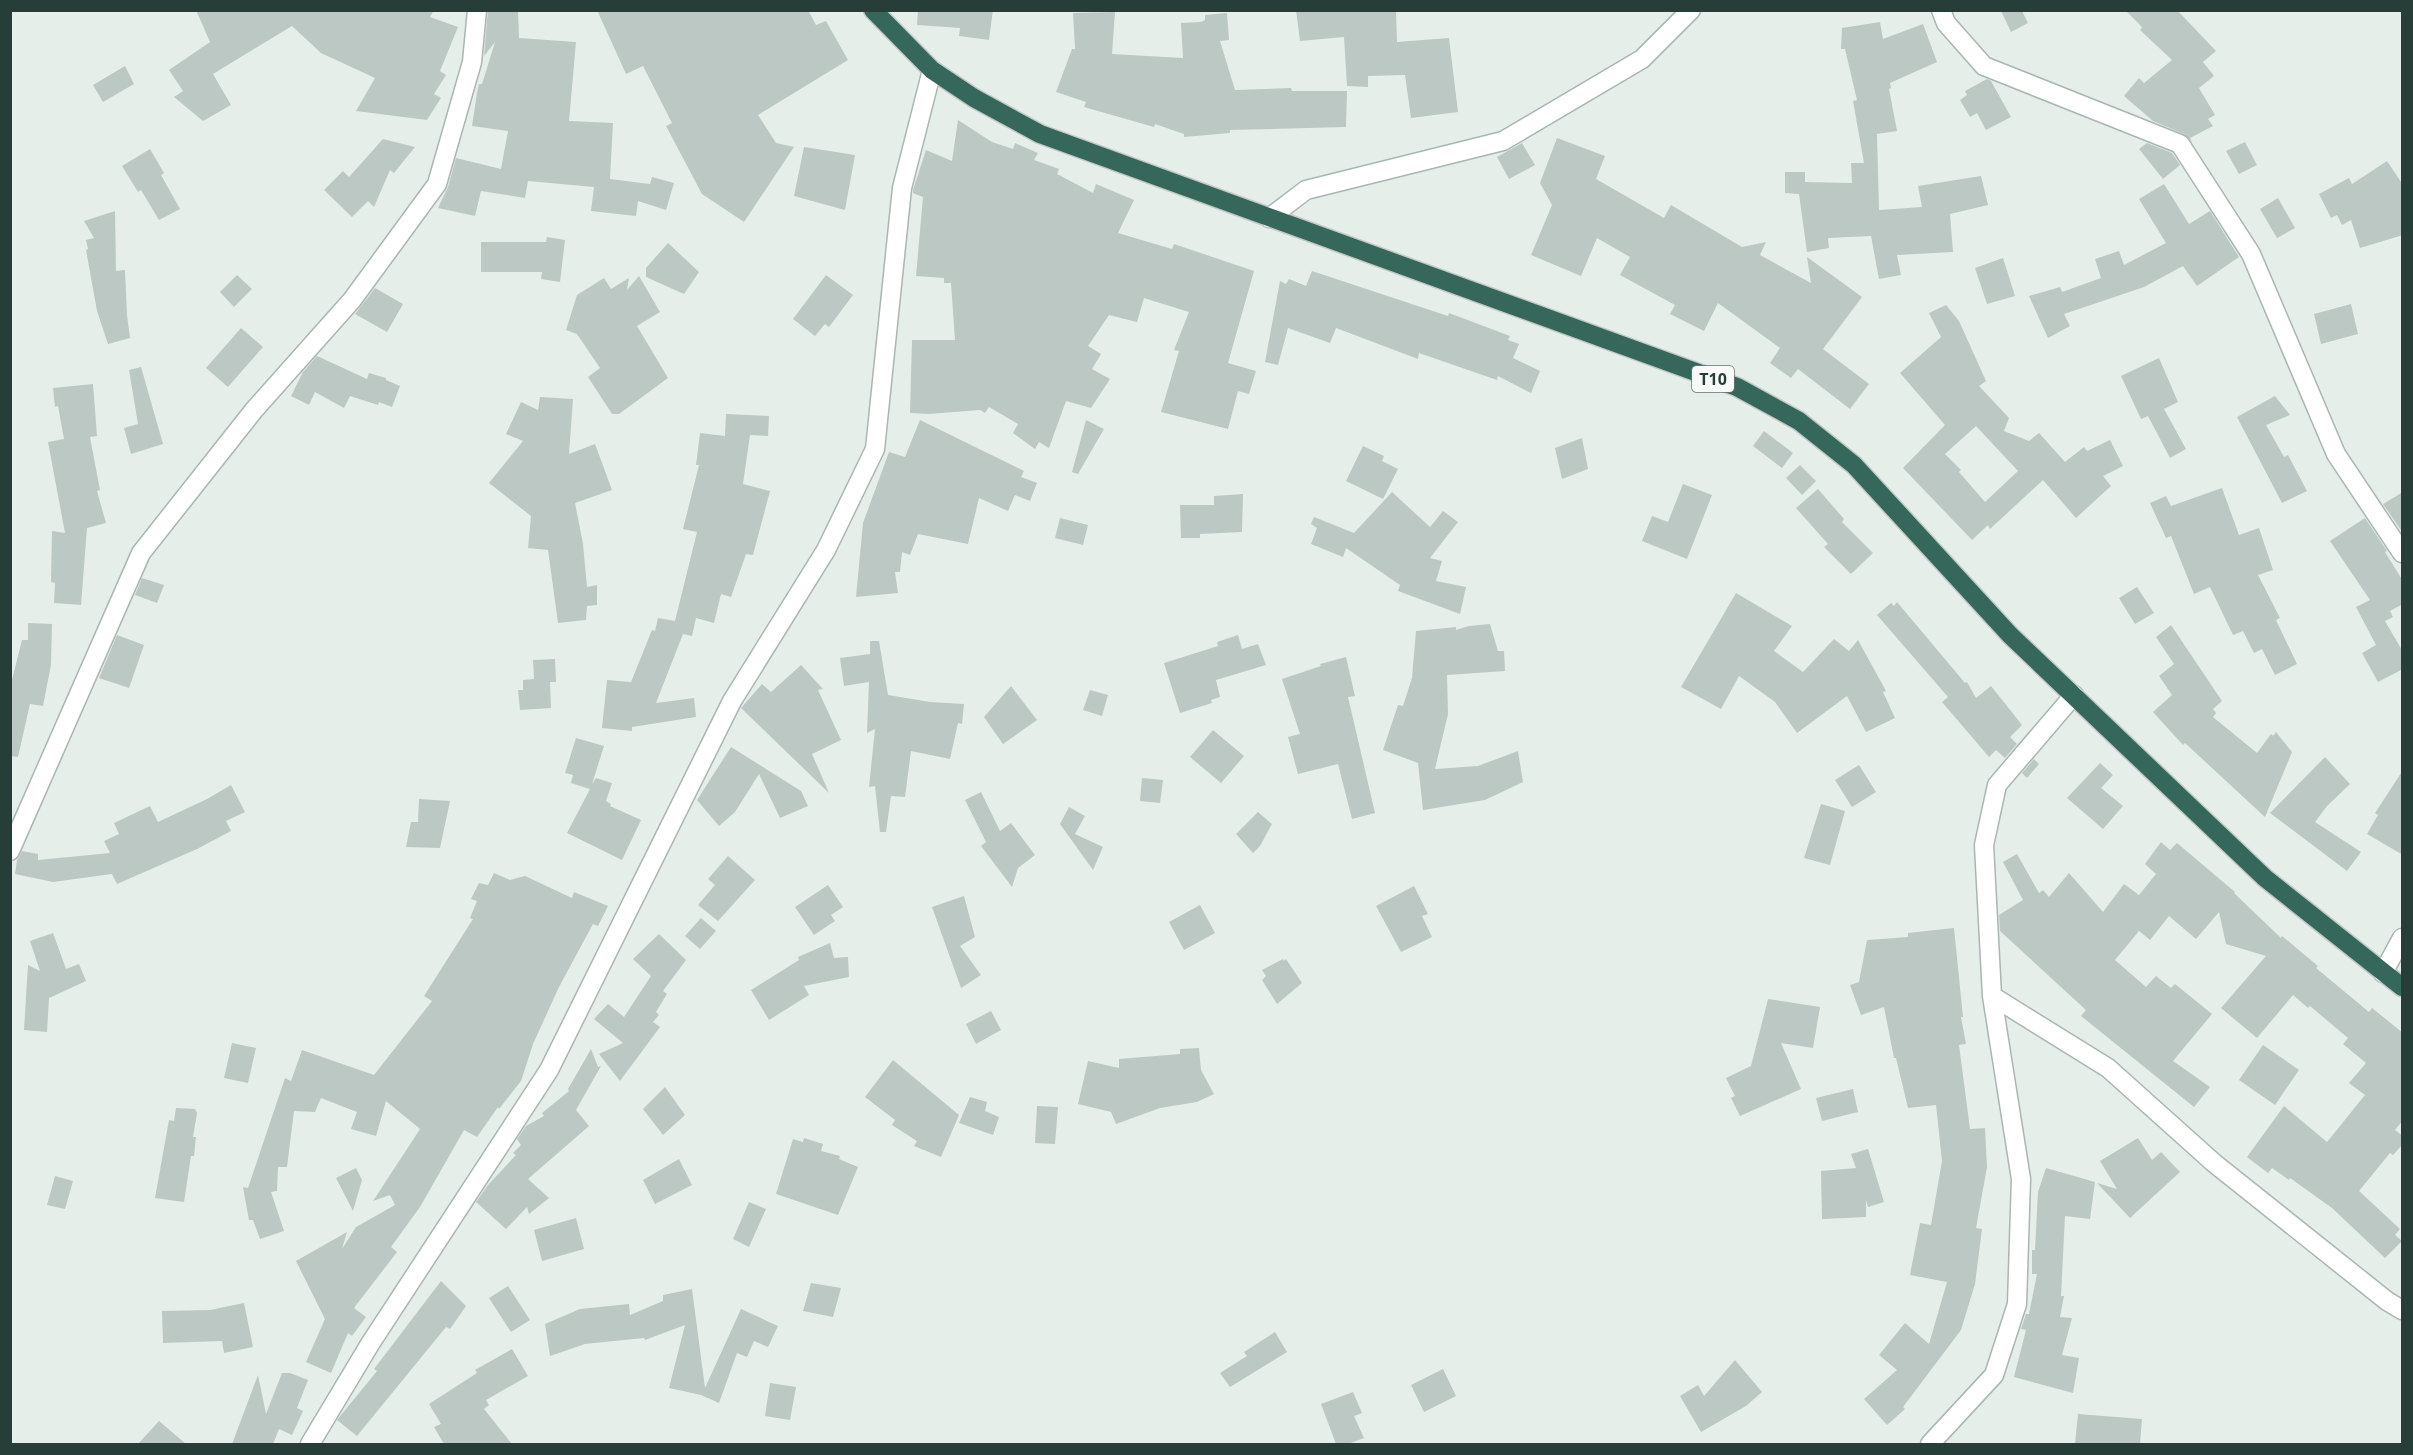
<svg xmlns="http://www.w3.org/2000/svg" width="2413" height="1455" font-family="'Open Sans',sans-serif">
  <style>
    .building { fill: #bcc8c3; fill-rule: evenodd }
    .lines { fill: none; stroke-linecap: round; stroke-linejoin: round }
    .minor-casing { stroke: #a9b6b1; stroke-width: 21 }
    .highway-casing { stroke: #c2c9c7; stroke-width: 21 }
    .minor { stroke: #fff; stroke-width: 18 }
    .highway { stroke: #35685b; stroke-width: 18 }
    .labels { text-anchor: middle; stroke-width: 4.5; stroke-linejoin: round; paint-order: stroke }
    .shield { fill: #f7faf8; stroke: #657671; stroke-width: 1.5 }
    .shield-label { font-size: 16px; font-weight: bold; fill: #263e37 }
  </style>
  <rect width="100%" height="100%" fill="#e6eeea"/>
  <!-- building -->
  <path class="building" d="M196,10h238l-4,7 28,10 -18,44 6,4 -12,19 7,4 -14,22 -71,-9 19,-33 -54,-25 -29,-27 -79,48 18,31 -28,16 -29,-24 9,-6 -14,-21 41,-28z
    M488,10h30l1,28 57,4 -7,79 44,2 -3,56 40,5 2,-7 22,6 -8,27 -28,-9 -2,15 -45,-5 3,-24 -66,-6 -3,17 -44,-7 -6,25 -37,-8 10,-21 8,-29 45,11 7,-38 -36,-5 5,-33 2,-9h3l13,-42 -11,14z
    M597,10h211l8,15 10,-4 22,39 -90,55 18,28 18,4 -50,75 -42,-28 -36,-68 6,-3 -29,-57 -17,8z
    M918,10h75l-4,30 -30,-4 1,-8 -43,-3z
    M1296,10h100l1,32 52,-4 9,74 -47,6 -6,-43 -37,1v11l-21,-1 -3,-49 -44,4z
    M2125,10h52l39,41 -13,11 11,14 -15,12 16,27 -7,4 5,7 -23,12 2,4 -8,-8 -31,-13 -29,-25 15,-18 5,5 28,-23 -32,-30 2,-3z
    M2001,11h21l6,12 -17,9z
    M1115,12l-3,42 71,4 -2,-35 20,-1 4,-2v-5l22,-2 2,27 -9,1 15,49 56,-2 1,3h55l-1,36 -116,3v3l-46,4v-3l-29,-10 -1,3 -70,-20 2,-5 -30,-10 16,-43h3l-2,-36z
    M1880,22l3,17 40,-15 14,38 -47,21 1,5 -2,1 8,42 -20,3 2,76 43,-3 -4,-21 63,-10 7,29 -38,9 3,38 -56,3 4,20 -22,4 -8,-43 -43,2 1,10 -22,4 -8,-58 -14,-1v-21h20v10l47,1 -1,-20h13l-11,-62 4,-1 -12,-51h-4l1,-21z
    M125,66l9,18 -31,18 -10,-17z
    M1987,79l4,2 20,36 -25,13 -9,-17 -7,4 -10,-17 7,-5 -2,-4z
    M958,120l34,22 21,7 2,-6 23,10 -4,7 25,9 -2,5 36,19 3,-9 38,16 -16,33 54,16 2,-5 80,27 -26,92 28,8 -7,23 -11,-3 -10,38 -67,-17 18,-61 -5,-1 15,-38 -45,-14 -7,24 -28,-7 -21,31 13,8 -9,15 18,10 -19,29 -25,-7 -17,47 -10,-6 -4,7 -22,-16 5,-9 -29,-17 -4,6 -5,-3 -51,4 -19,-1 2,-73h43l-4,-57h-7v-5l-28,-2 7,-79 -10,-4v-3l13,-40 26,11z
    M1557,138l48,18 -9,23 68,39 7,-13 71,42 24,-5 -6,13 51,28 -4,-26 55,40 -39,52 46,35 -19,25 -52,-40 -7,9 -21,-15 10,-15 -62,-45 -14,28 -34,-17 5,-9 -55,-30 10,-18 -33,-19 -16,38 -50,-21 21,-50 -12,-22z
    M383,139l32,8 -21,26 -4,-3 -16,37 -6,-6 -16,16 -28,-27 19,-19 6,6z
    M2245,142l12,23 -18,9 -13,-23z
    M1522,143l13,22 -26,14 -12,-22z
    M2147,143l25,10 8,12 -17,14 -24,-30z
    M804,147l51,8 -10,55 -51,-14z
    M150,149l14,24 -3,2 19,34 -21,11 -18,-30 -3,2 -16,-26z
    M2387,161l16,24v50l-43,13 -9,-28 -9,5 -5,-10 -6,3 -12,-24 30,-16 3,6z
    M2164,184l25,40 21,-13 29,46 -42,29 -14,-20 -39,21 -80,27 6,12 -22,12 -19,-42 31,-9 2,5 39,-14 -6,-19 24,-8 5,14 42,-22 -27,-44z
    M2278,198l17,30 -18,10 -17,-29z
    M115,211l1,60 9,-1 2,45 3,23 -22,6 -11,-33 -11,-61 2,-1 -2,-9 8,-2 -10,-17z
    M547,237l18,3 -5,42 -19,-3 1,-7h-61v-30h65z
    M668,243l31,29 -15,22 -38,-17v-9z
    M2003,258l12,38 -28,8 -12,-36z
    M1312,271l136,45 1,-3 61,23 -2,4 11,4 -6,14 27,13 -9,22 -33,-17 -1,4 -78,-27 -1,6 -82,-31 -6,15 -42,-15 -10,37 -13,-3 15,-81 6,3 3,-5 17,7z
    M237,275l15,14 -18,18 -14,-15z
    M826,275l27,20 -24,32 -4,-3 -10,12 -22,-17z
    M639,276l21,36 -23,14 31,52 -49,36h-7l-24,-37 12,-9 -23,-34 -11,-4 11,-35 27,-17 7,11 18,-11 -2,12z
    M375,288l28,16 -16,28 -32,-18z
    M2351,304l7,30 -37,10 -7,-30z
    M1946,305l13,16 27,60 -7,5 30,32 -5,13 25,10 10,-8 26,29 19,-15 3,4 23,-11 13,26 -20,10 8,10 -35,32 -33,-38 -53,49 -2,-4 -16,15 -69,-72 42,-43 -45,-52 41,-36 -12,-24zM1976,426l42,45 -33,31 -26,-30 2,-2 -16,-16z
    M241,328l22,19 -35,40 -22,-19z
    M317,356l50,23 2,-6 17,5v2l14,6 -8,21 -13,-5 -1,3 -28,-9 -6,12 -29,-16 -6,13 -18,-9 12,-24z
    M2159,358l19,44 -14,7 22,40 -16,9 -22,-42 -7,3 -20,-43z
    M141,367l22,77 -32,10 -7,-26 14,-4 -9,-54z
    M93,384l4,52 -7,1 10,53 -3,1 9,32 -19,5 -6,77 -27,-2 1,-20 -4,-1 1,-51 13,2 -17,-91 16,-3 -6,-33 -3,1 -2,-19z
    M2275,396l15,19 -24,10 18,32 4,-2 19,36 -25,12 -45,-86z
    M540,397l33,2 -4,55 26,-10 17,46 -37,13 8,41 4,43 10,-2v20l-10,1 -1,14 -28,3 -10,-73 -20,-2 3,-32 -42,-33 34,-42 -17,-7 15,-32 17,8z
    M726,414l43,2 -1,20 -18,-1 -7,49 27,7 -17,64 -7,-1 -15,43 -10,-3 -7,29 -18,-5 -4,18 -9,-2 -27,69 38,-5 2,19 -64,10v4l-30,-3 5,-48 24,2 21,-52 3,1 3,-13 17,3 22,-89 -14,-3 16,-64h-3l4,-32 25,3z
    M920,420l104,51 -3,6 16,6 -7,18 -15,-6 -7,16 -29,-13 -11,46 -50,-10 -8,21 -8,-3 -2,20h-5l3,21 -42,4 7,-74 26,-71 16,5z
    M1086,420l18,9 -26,45 -6,-2z
    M1764,431l29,22 -11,15 -29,-22z
    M1582,438l6,31 -26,10 -7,-31z
    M1363,446l21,10 -2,5 16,8 -15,30 -37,-18z
    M1800,465l16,16 -14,14 -16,-17z
    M1683,484l29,11 -25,64 -45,-18 10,-25 16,6z
    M2222,488l17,47 20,-7 14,42 -15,5 22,43 -4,2 21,44 -22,11 -13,-26 -8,4 -11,-22 -10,4 -23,-48 -16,7 -23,-58 -5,2 -16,-35 16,-7 5,10z
    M1818,489l26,30 -2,3 31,31 -22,21 -27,-27 4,-3 -32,-36z
    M1392,492l38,35 13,-16 15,11 -28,36 12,3 -6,20 30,6 -6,27 -62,-23 2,-6 -54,-37 -3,9 -32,-13 6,-16 -6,-4 3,-7 40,16z
    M2403,492v41l-20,-29z
    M1243,494l-1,38 -42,2v4h-19l-1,-33h34v-9z
    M1060,518l28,7 -5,20 -28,-7z
    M2365,518l22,33 -2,1 18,29v23l-13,7 3,6 -8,4 18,31v17l-25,13 -16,-29 14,-8 -20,-38 14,-7 -40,-59z
    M142,578l22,7 -7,18 -22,-8z
    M2137,587l17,26 -19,11 -16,-26z
    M1736,593l56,33 -18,25 29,21 31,-33 15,12 9,-11 28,51 -3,1 12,26 -29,14 -19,-36 -50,37 -22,-31 -36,-26 -18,33 -40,-22z
    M1897,602l68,81 2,-1 9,16 15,-12 31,39 -12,12 7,7 -12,14 -9,-8 -7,7 -47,-55 6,-5 -71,-82 14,-12 3,3z
    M28,623l24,1 -1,41 -8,41 -13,-2 -12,53 -8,-1v-68l12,-48h6z
    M1490,624l8,27h6l1,20 -58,4 1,39 -13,55 43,-3 40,-15 5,31 -38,18 -62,10 -5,-47 -35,-13 15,-45 5,1 9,-28 4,-47 40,-4v3l13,-4z
    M2171,625l51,76 -9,8 3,4 -3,4 44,36 14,-19 2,2 3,-4 16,20 -27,65 -80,-74 -2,2 -30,-33 19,-17 -13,-19 15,-12 -18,-27z
    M117,635l27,10 -15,43 -30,-10z
    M1238,635l4,14 16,-5 8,21 -50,15 4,17 -9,3 1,3 -32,10 -16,-50 54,-17 -1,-4z
    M870,641h9l9,54 42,7 34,2 -2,20 -4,-1 -8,36 -39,-8 -6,46 -14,-1 -5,36h-6l-5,-46 -6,1 6,-58 -8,4 2,-51 -25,4 -4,-28 30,-4z
    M1346,657l9,39 -7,1 27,116 -23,6 -14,-55 -40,10 -10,-37 12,-3 -18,-55 39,-13 -1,-2z
    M555,659l1,23h-6l1,26 -31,2 -2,-20h5v-10l11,-1 -1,-19z
    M801,665l22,24 -5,1 23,50 -29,14 17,39 -88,-85 21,-24 9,8z
    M1011,686l26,34 -34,24 -19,-27z
    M1090,690l18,5 -6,21 -19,-6z
    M1213,730l31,26 -23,27 -31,-26z
    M576,738l28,8 -12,38 4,-6 16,5 -6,18 5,3 -1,2 31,14 -19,40 -55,-27 23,-44 -19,-6 2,-8 -8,-2z
    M731,747l70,44 7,15 -28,12 -21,-44 -24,38 -16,14 -22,-26z
    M2325,757l25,27 -23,22 -12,16 46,30 -14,19 -77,-58z
    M2034,759l5,5 -12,14 -5,-5z
    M2100,763l13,12 -12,13 22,18 -20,23 -36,-31z
    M1859,765l17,27 -24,15 -17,-27z
    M2403,770v85l-36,-21 11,-19 -3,-2z
    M1142,778l21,2 -3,23 -20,-2z
    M231,785l14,27 -19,9 5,10 -34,18 -80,35 -5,-10 -59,8 -38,-8 2,-14 5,-9 16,3v6l72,-7 -6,-12 15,-7 -5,-11 36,-17 8,16 49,-23z
    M981,792l19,39 11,-8 24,32 -17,13 -6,19 -31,-41 5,-4 -21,-42z
    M419,799l31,2 -10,47 -34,-1 5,-25h7z
    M1821,804l24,7 -15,54 -26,-7z
    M1069,807l16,9 -10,18 28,13 -10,23 -33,-46z
    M1258,812l14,12 -12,22 -7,7 -17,-19z
    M2161,842l9,8 7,-7 58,49 -1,1 47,45 1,-2 36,30 -2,2 53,44 3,-4 31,25v87l-8,10 8,6v8l-10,11 -3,-2 -31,38 41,38 -5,6 7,6 -17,17 -53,-50 -42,-30 -1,2 -17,-12 -4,5 -21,-16 37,-51 43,36 38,-47 -16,-12 17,-20 -23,-19 5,-6 -38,-32 -2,2 -15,-13 -36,43 -36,-30 45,-52 -40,-12 -7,-32 -23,27 -27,-23 -19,24 -11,-9 -24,29 31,27 10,-11 15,12 4,-4 37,30 -39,47 37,26 -16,20 -113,-91 5,-6 -86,-79 -1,-16 24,-15 -20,-38 14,-8 22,39 4,-3 6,7 20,-24 34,39 21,-28 15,11 17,-21 -11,-10z
    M728,856l27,24 -37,41 -20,-16 17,-20 -7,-6z
    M494,873l16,7 15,-4 47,22 2,-6 34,14 -10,20 -5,-2 -34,63 -26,57 -12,37 -22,28 -1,-2 -21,30 -13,-7 -44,77 -29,40 6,5 -43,56 12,9 -14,19 -4,-3 -17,40 -25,-11 19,-43 -29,-58 51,-29 -5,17 14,-22 39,-22 -5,-10 -17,6 47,-72 -34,-28 -10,35 -25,-7 6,-17 -36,-14 -6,14 -21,-1 -7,56h-9l-1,24 -6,1 13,39 -24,8 -7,-19h-4l-6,-33 5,1 37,-110 6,3 11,-31 72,25 58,-74 -8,-5 49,-77 -3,-1 7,-17 -6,-2 8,-16 9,2z
    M828,885l15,22 -12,8 4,6 -21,14 -19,-28z
    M1414,886l14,28 -6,2 10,21 -31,15 -25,-46z
    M964,896l11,41 -15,9 21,29 -20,13 -29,-81z
    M1200,905l15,28 -31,17 -15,-28z
    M701,918l15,13 -16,18 -15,-13z
    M1954,928l9,89h-2l5,27 -7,1 11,84 15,-1 2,39 -11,61 6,1 -7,55 -14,46 -58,77 2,2 -18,16 -23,-26 33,-29 -18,-15 26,-32 24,21 18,-62 -37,-7 10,-52 11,2 11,-64 -6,-56 -28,3 -12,-50h-2l-10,-51 -23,8 -11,-30 9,-3 8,-42 41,-3v-4z
    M53,933l13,36 13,-5 7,17 -37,17 -2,34 -23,-2 4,-65 12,6 -10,-30z
    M659,934l27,26 -23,31 4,3 -11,18 3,3 -6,7 7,5 -40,54 -21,-27 24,-11 -29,-24 14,-15 16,13 27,-41 -18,-17z
    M830,943l4,15 14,-1 1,20 -45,9 5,9 -40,25 -18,-30 48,-30 -1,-3z
    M1283,959l1,2 2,-2 16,24 -25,21 -15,-24 4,-4 -4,-6z
    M1768,999l52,8 -7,41 -32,-5 20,46 -61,27 -9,-18 4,-2 -9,-18 25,-12z
    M991,1011l10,19 -25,14 -10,-20z
    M232,1043l24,5 -8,35 -24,-5z
    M2263,1045l36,25 -24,35 -36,-25z
    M1199,1048l2,22 13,24 -17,8 -37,6 -44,16 -5,-12 -33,-8 10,-43 31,7v-9l61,-5v-5z
    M591,1049l7,18 3,-1 -25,44 13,16 -61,53 21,19 -20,16 -2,-7 -21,22 -30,-27 12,-17 28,-30 -3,-2 8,-8 -4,-6 9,-13 18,-10 -2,-3 27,-22 -1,-2z
    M893,1060l66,55 -18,42 -27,-11 3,-5 -25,-16 3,-5 -30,-23z
    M665,1087l20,28 -22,20 -20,-26z
    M1853,1089l5,23 -36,9 -6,-23z
    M970,1097l17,5 -2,9 14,6 -6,18 -34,-12z
    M1037,1106l21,1 -3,37 -20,-1z
    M176,1108l19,1 2,4 -4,24h3l-2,19h-3l-7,46 -29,-4 14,-78 5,1z
    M804,1138l19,6 -2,7 19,5 -1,3 19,8 -20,48 -62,-21 17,-55 10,3z
    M2138,1138l14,22 9,-8 19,20 -50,46 -33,-35 20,6 -17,-28z
    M1868,1149l16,53 -16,5 -2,-7v17l-44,2 -1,-48 35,-3 -5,-14z
    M679,1159l13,26 -37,19 -12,-24z
    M356,1168l6,12 -9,31 -17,-33z
    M2046,1168l49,14 -5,37 -25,-3 -4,80h3l-4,21 12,1 -10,37 17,3 -6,35 -59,-16 12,-47 -5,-1 5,-15h3l8,-40h-5v-24h3l3,-58z
    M55,1176l18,5 -8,28 -18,-4z
    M749,1202l17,7 -17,38 -16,-8z
    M576,1218l8,31 -42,12 -8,-31z
    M441,1281l25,25 -16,23 -4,-2 -89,109 -20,-16 40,-49 -3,-2z
    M811,1283l30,5 -8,29 -30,-6z
    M508,1286l22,34 -19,12 -22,-34z
    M692,1289l13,99 36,-79 37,17 -10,21 -14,-6 -7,16 -10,-4 -18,50 -18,-8 -32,-7 16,-63 -40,15 -1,-2 -59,6 -35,12 -5,-32 35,-15 49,-5 1,11 33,-14v-6z
    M244,1303l9,44 -29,6 -2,-12 -59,2 -1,-32 48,-1z
    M1275,1332l12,20 -57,35 -10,-14 27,-17 -3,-4z
    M512,1349l16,27 -42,24 3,5 -5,4 28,35h-68l-10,-17 7,-3 -12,-20 48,-31 -2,-3z
    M1735,1360l27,32 -16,14 -45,26 -21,-36 18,-11 6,11z
    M1443,1369l13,27 -32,16 -13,-27z
    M282,1373h8l18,7 -11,28 6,3 -11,24 -13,-6 -6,15h-41l26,-69 8,39z
    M770,1383l26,4 -6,33 -25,-4z
    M1353,1392l9,21 -8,3 10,22 -16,6h-12l-15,-40z
    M2078,1414l64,5 -2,25h-65z
    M159,1421l27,23h-48z"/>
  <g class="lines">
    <!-- minor casing -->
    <g class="minor-casing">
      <path id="minor" d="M1941,10l5,13 38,43 196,78 71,110 85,200 66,99
        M1269,218l37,-28 197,-49 139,-82 49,-49
        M10,851l131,-298 113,-143 98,-110 85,-116 35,-122 5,-52
        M2383,973l19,-35
        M1992,996l116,72 106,95 173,138 15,9
        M310,1444l60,-100 179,-274 183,-369 94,-151 49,-101 27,-261 30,-118
        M1930,1444l64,-69 23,-71 4,-125 -29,-183 -8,-151 13,-60 77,-90"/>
    </g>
    <!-- highway casing -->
    <g class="highway-casing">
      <path id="highway" d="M873,10l59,60 42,28 66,36 697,253 62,34 55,44 156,170 255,243 137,109"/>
    </g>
    <!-- minor -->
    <use href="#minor" class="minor"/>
    <!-- highway -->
    <use href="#highway" class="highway"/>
  </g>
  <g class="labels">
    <!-- shield labels -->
    <rect class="shield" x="1692" y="366" width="42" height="26" rx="4.5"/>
    <g class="shield-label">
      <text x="1713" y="385">T10</text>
    </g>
  </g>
  <!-- border -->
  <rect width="2413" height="1455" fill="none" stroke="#263e37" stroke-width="24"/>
</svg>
